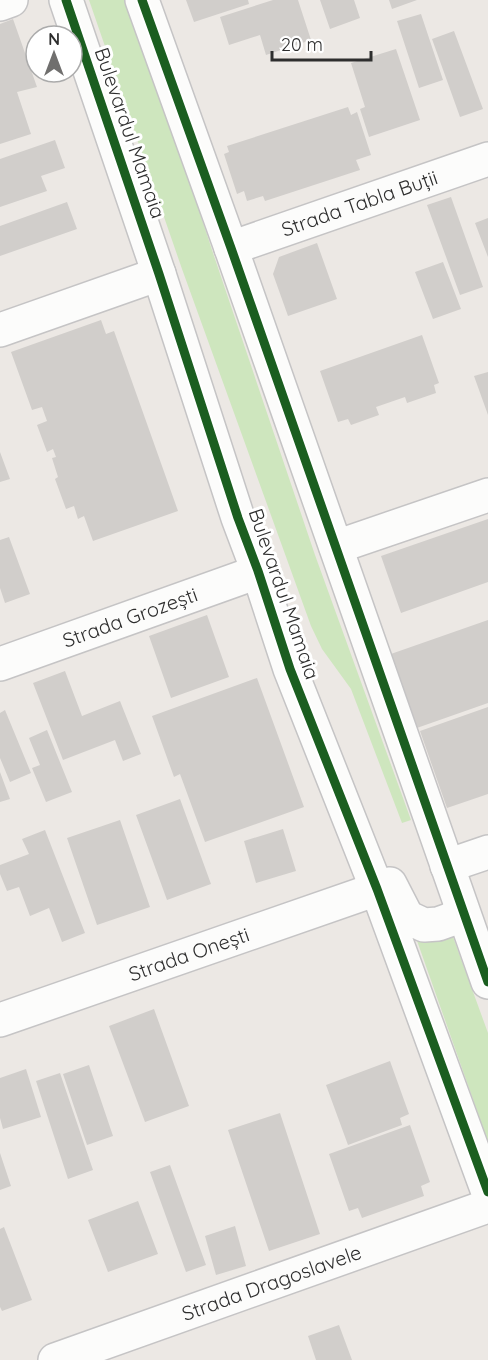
<svg xmlns="http://www.w3.org/2000/svg" width="488" height="1360" font-family="Quicksand,sans-serif">
  <style>
    .green { fill: #cee6be }
    .building { fill: #d1cecb }
    .lines { fill: none; stroke-linecap: round; stroke-linejoin: round }
    .minor-casing { stroke: #c5c4c5; stroke-width: 36 }
    .secondary-casing { stroke: #c5c4c5; stroke-width: 36 }
    .minor { stroke: #fcfcfb; stroke-width: 33 }
    .secondary { stroke: #fcfcfb; stroke-width: 33 }
    .cycleway-casing { stroke: #fff; stroke-width: 13 }
    .cycleway { stroke: #1b5e20; stroke-width: 9 }
    .labels { text-anchor: middle; stroke-width: 6; stroke-linejoin: round; paint-order: stroke }
    .street-label { font-size: 20px; fill: #2e2e2e; stroke: #fff }
  </style>
  <rect width="100%" height="100%" fill="#ece8e4"/>
  <!-- green -->
  <path class="green" d="M89,0h41l84,256 101,299 96,265 -9,3 -51,-134 -29,-40 -11,-23 -129,-357z
    M452,934l36,99v109l-73,-207z"/>
  <!-- building -->
  <path class="building" d="M186,0h62l1,4 -55,18z
    M273,0h25l13,40 -45,15 -6,-20 -31,10 -9,-28z
    M320,0h34l6,18 -30,11z
    M389,0h28l-25,9z
    M421,14l22,66 -24,8 -22,-67z
    M13,19l24,68 -20,5 14,42 -31,10v-120z
    M454,31l29,78 -23,8 -28,-78z
    M396,49l24,71 -51,17 -9,-28 5,-2 -14,-44z
    M348,107l3,8 6,-3 14,43 -15,5 4,10 -95,31 -2,-5 -16,5 -3,-10 -7,3 -13,-40 5,-2 -2,-6z
    M55,140l10,28 -24,8 6,15 -47,16v-48z
    M451,197l32,90 -23,8 -33,-90z
    M67,202l10,27 -77,27v-30z
    M488,218v39l-13,-34z
    M317,243l20,56 -49,17 -15,-42 6,-17z
    M443,262l18,47 -28,10 -18,-47z
    M101,320l5,14 8,-3 64,180 -85,30 -9,-25 -6,3 -4,-13 -8,3 -11,-30 3,-2 -6,-19 4,-1 -3,-8 -6,3 -10,-27 10,-4 -5,-14 -10,3 -21,-58z
    M422,335l17,48 -5,2 2,8 -29,10 -2,-6 -29,10 3,8 -28,10 -3,-6 -10,3 -18,-51z
    M488,372v43l-14,-39z
    M0,452l10,27 -10,3z
    M488,519v63l-87,31 -20,-57z
    M9,537l21,57 -25,9 -5,-15v-48z
    M207,615l22,62 -58,21 -22,-62z
    M488,620v83l-74,26 -26,-74z
    M65,671l17,45 38,-15 21,53 -18,7 -8,-21 -52,20 -30,-77z
    M257,678l47,129 -99,35 -25,-68 -6,3 -22,-61z
    M488,707v87l-41,14 -27,-77z
    M5,710l26,63 -21,9 -10,-24v-45z
    M47,730l25,62 -26,10 -14,-34 8,-3 -11,-27z
    M0,772l10,27 -10,3z
    M180,799l31,85 -44,16 -31,-85z
    M120,820l30,87 -53,18 -30,-87z
    M283,829l13,42 -40,12 -12,-42z
    M45,830l40,103 -23,9 -13,-34 -19,8 -11,-29 -12,4 -7,-17v-9l29,-11 -7,-15z
    M154,1009l35,97 -44,16 -36,-96z
    M390,1061l19,53 -9,4 2,7 -54,20 -22,-60z
    M89,1065l24,71 -26,9 -24,-71z
    M26,1069l15,48 -38,12 -3,-11v-40z
    M60,1073l33,97 -25,9 -32,-98z
    M280,1113l40,121 -51,17 -41,-121z
    M410,1125l20,57 -9,4 3,10 -62,22 -4,-10 -9,3 -20,-57z
    M0,1153l11,33 -11,4z
    M170,1165l36,100 -20,7 -36,-100z
    M138,1201l20,53 -50,18 -20,-52z
    M235,1226l11,40 -30,9 -11,-39z
    M4,1227l28,73 -30,11 -2,-4v-78z
    M339,1325l13,35h-36l-8,-24z"/>
  <g class="lines">
    <!-- minor casing -->
    <g class="minor-casing">
      <g id="minor">
        <path d="M0,4l11,-4"/>
        <path id="s1" d="M231,248l257,-89"/>
        <path d="M0,330l159,-56"/>
        <path d="M336,547l152,-52"/>
        <path id="s2" d="M0,664l252,-90 6,-3"/>
        <path d="M447,866l41,-14"/>
        <path id="s3" d="M0,1020l377,-131"/>
        <path id="s4" d="M55,1360l433,-154"/>
      </g>
    </g>
    <!-- secondary casing -->
    <g class="secondary-casing">
      <path id="secondary" d="M66,0l93,274 79,244 20,53 32,98 87,220 111,303
        M142,0l89,248 257,734
        M390,884l17,33 17,8 14,-1 14,-5 10,-11"/>
    </g>
    <!-- minor -->
    <use href="#minor" class="minor"/>
    <!-- secondary -->
    <use href="#secondary" class="secondary"/>
    <!-- cycleway casing -->
    <g class="cycleway-casing">
      <path id="cycleway" d="M66,0l93,274 79,244 20,53 32,98 87,220 111,303
        M142,0l89,248 257,734"/>
    </g>
    <!-- cycleway -->
    <use href="#cycleway" class="cycleway"/>
  </g>
  <g class="labels">
    <!-- street labels -->
    <g class="street-label">
      <text transform="translate(130 133) rotate(71)" y="7">Bulevardul Mamaia</text>
      <text dy="7" stroke="none"><textPath href="#s1" startOffset="136">Strada Tabla Buții</textPath></text>
      <text transform="translate(284 594) rotate(71)" y="7">Bulevardul Mamaia</text>
      <text dy="7" stroke="none"><textPath href="#s2" startOffset="138">Strada Grozești</textPath></text>
      <text dy="7" stroke="none"><textPath href="#s3" startOffset="200">Strada Onești</textPath></text>
      <text dy="7" stroke="none"><textPath href="#s4" startOffset="230">Strada Dragoslavele</textPath></text>
    </g>
  </g>
  <!-- north arrow -->
  <g transform="translate(54 54)"><circle r="28" fill="#ffffff" stroke="#ababab" stroke-width="1.5"/>
  <path d="M0-4.5L10 22L0 15L-10 22Z" fill="#706f6e"/>
  <text y="-9" font-size="16" font-weight="bold" text-anchor="middle" fill="#2e2e2e">N</text>
  </g>
  <!-- scale -->
  <path d="M272 51v9h99v-9" fill="none" stroke="#2e2e2e" stroke-width="3"/>
  <text x="281" y="51" font-size="18" fill="#2e2e2e" stroke="#ffffff" stroke-width="4.5" paint-order="stroke">20 m</text>
</svg>
